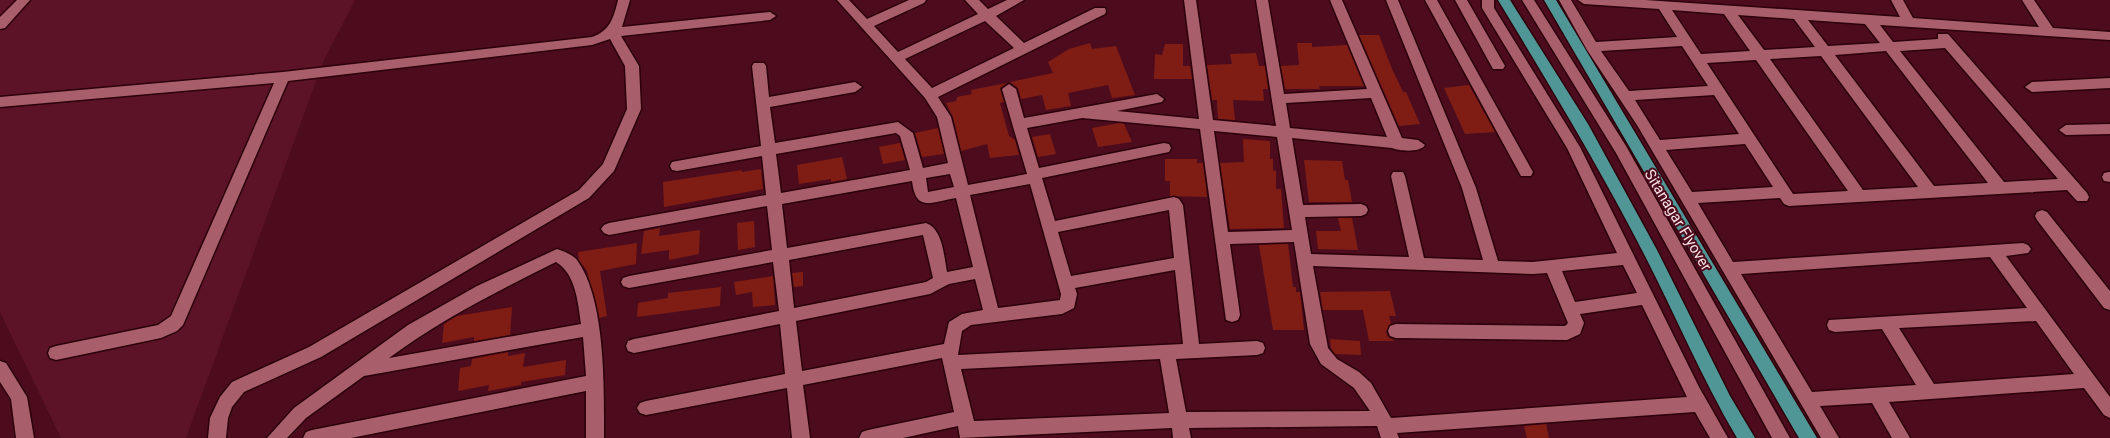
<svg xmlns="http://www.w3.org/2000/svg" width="2110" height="438" font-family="Roboto,sans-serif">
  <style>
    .built { fill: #5c1328 }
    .building { fill: #7f1d14 }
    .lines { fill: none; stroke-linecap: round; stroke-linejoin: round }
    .minor-casing { stroke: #2b000a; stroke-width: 3 }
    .major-casing { stroke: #2b000a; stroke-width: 3 }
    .minor { fill: #a85e6b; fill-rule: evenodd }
    .major { fill: #519696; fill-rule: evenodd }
    .labels { text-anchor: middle; stroke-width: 4; stroke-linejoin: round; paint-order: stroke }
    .street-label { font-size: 15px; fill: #fbe1e4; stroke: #4d0c1e }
  </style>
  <rect width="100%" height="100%" fill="#4d0c1e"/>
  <!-- built -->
  <path class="built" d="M0,0h355l-32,62 -137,376h-125l-61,-126z"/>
  <!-- building -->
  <path class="building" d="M1359,35h20l13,34 11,23h3l14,32 -21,2z
    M1090,43l2,6 24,-3 19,49 -23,3 -4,-13 -40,8 3,13 -25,4 -4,-15 -21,4 -3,-11 -8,-6 43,-9 -5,-11 21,-13z
    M1297,43h15v4l35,-2 17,41h-45l1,3h-35l-4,-23 18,-1z
    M1165,44h18v22h7l2,13h-38l1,-25 7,1z
    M1256,53l3,13h6l3,23h-5l1,12 -31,-1 2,20 -17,-1 -1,-19h-5l-5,-35 25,-1 -2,-10z
    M1007,83l-7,5 4,14 -4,1 9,33 6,4 4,15 -29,3 -3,-14 -26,7 -8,-34 -7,-14 10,-2 1,-4 15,-3 -1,-4z
    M1469,85l26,47 -30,2 -21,-46z
    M1120,123l4,1 8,18 -34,5 -6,-19z
    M938,128l6,26 -22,3 -7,-24z
    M1050,134l6,20 -18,3 -6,-20z
    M1243,139l27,2v18h3v11l3,1v18h5l3,39 -54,1 -10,-66 24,-1z
    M900,143l5,17 -22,4 -4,-17z
    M842,157l5,22 -16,3v-3l-32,5 -2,-19z
    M1165,159h32v4h6l4,34 -37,-1v-15h-5z
    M1304,160l38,1 3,19h3l4,22h-43z
    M761,169l2,20 -99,18 -1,-25 79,-12v2z
    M1338,218h14l6,32 -40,-1 -2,-18h25z
    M754,221l1,26 -17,3 -1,-27z
    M660,228l-1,8 41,-6 -1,24 -30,6v-10l-28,4 3,-23z
    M637,243l-1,21 -36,7 7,45 -8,2 -12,-47 -8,-11 -1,-8z
    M1288,244l5,43h3v5h4l4,38h-31l-14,-85z
    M803,272v14l-9,1 -2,-14z
    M773,276l2,29 -22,2 -1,-15 -16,3 -2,-13z
    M721,287l-1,19 -83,11 1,-14 30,-5v-5z
    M1390,291l6,25h-7l2,8 -5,8 2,5 7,4h-26l-6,-31h-40l-3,-18z
    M512,307l-2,28 -36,6v-4l-32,6 2,-19 13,-8z
    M1330,339l30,2 1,14 -26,-1 -4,-6z
    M508,352v4l17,-3 -2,14 43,-7 -1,15 -44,7v3l-33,6 1,-6 -31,6 2,-23 11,-2 1,-7z
    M1546,424l3,14h-22l-3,-12z"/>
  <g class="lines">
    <!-- minor casing -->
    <g class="minor-casing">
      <path id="minor" d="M17,0h13l-25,28 -5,1v-12z
        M618,0h12l-8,27 148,-15 6,4 -6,4 -149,16 18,30 2,43 -27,62 -25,27 -268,159 -77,35 -12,15 -4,11 -2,20h-18l2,-20 10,-21 12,-15 77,-35 270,-157 24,-26 24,-55 -2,-43 -15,-27 -18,6 -304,36 -105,244 -6,6 -16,7 -105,22 -6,-2 -2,-5 2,-5 6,-2 102,-21 13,-9 103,-233 -274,24v-10l283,-25 309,-35c18,-6 22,-20 26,-37z
        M837,0h12l18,19 42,-19h17l-2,3 -50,23 24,26 80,-38 -13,-14h14l9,9 19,-9h17l-28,16 28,27 71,-35h10l1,3 -1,3 -167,83 13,20 17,68 59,-11 -25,-85 7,-5 7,5 8,29 133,-24 7,5 -2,3 -45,9 82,8 -15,-119h12l17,120 63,6 -20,-126h12l16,94 83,-5 -37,-89h12l60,138 16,2 7,5c-5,8 -26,6 -33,3l-100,-10 11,67 58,-1 5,2 2,4 -2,4 -5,2 -56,1 6,37 98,3 -18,-81 2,-4h10l2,4 19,82 59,2 -21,-72 -76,-188h12l78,188 22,73 35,1 84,-9 -50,-105 -85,-140v-8h12v8l86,139 119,240 29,51h-18l-15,-26 -298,21 2,5h-18l-4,-12 -188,2 2,10h-18l-1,-10 -212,10 -2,-12 -55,12h-44l3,-6 6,-2 86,-18 -12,-54 -139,27 7,53h-18l-5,-50 -141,27 -6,-2 -3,-5 3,-5 6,-2 139,-27 -5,-50 -146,29 -6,-2 -2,-5 2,-5 6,-2 145,-28 -6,-49 -144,26 -6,-2 -2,-4 2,-4 6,-2 143,-26 -5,-44 -158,29 -5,-2 -3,-4 3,-4 5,-2 157,-28 -4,-39 -85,15 -5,-1 -2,-4 2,-4 5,-1 84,-15 -9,-80 2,-3h10l2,3 3,31 86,-15 7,5 -7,5 -85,15 5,36 123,-21 15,11 10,35 25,-5 -11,-46 -12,-19zM985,21l29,27 -82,40 -27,-29zM1371,98l16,39 -97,-9 -4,-25zM1082,118l118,11 26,191 6,2 6,-2 2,-5 -10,-71 64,-2 16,102 11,20 33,24 16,23 -184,1 -10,-53 81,-4 6,-2 2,-5 -2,-5 -6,-2 -58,3 -16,-139 -4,-6 -5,-2 -119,24 -13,-43 122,-25 5,-1 2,-4 -2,-4 -5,-1 -125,25 -12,-40zM1214,131l63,6 15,93 -64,2zM896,133l4,3 10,34 -129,23 -5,-39zM950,174l4,13 -26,5 -2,-14zM912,181c4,32 19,21 44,17l17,69 -26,5c-3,-15 -4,-43 -21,-49l-139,25 -5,-44zM1030,184l31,110 -1,6 -62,8 -28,-113zM1169,210l5,48 -103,18 -13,-44zM923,235l10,43 -7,4 -132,26 -5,-48zM1623,265l14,28 -62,9 -13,-31zM1313,266l220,8 14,-1 21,50 -3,3 -169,-2 -6,2 -2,5 2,5 6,2 171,2 13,-6 4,-11 -4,-9 62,-9 45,92 -296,21 -20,-35 -12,-11 -22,-13 -9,-11zM1175,270l8,74 -225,11 4,-24 9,-6 91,-11 12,-6 3,-14 -2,-6zM975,279l8,31 -21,4 -13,8 -5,22 -142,27 -6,-50 134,-27 19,-10zM1160,359l9,54 -195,8 -13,-52z
        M1425,0h12l96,172 -2,4h-10z
        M1455,0h12l38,66 -2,3h-10z
        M1522,0h12l92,146 164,292h-18l-156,-285z
        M1559,0h12l25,42 81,-5 -18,-28 -75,-5 -6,-4h67l255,17 -9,-17h12l10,18 126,9 -17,-27h12l19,28 57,4v8l-230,-15 13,17 45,-3v-5h10l139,159 2,4 -2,4h-10l-10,-11 -278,16 -5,-2 -4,-6 -82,5 35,59 290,-19 5,2 3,4 -3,4 -22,3 104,141v21l-6,-3 -20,-27 -195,14 21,36h-18l-20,-35 -52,3 19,32h-18l-184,-313 -50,-75zM1672,10l52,4 26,37 -49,3zM1738,15l56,4 21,28 -51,3zM1808,20l57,4 15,19 -52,3zM1682,46l26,40 -79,5 -28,-40zM1945,48l113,131 -54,3 -104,-131zM1886,51l102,132 -54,3 -99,-131zM1821,56l97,131 -55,3 -93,-131zM1756,60l92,131 -55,3 -86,-131zM1714,95l25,39 -79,6 -25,-40zM1745,144l28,43 -81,5 -26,-42zM1990,257l37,51 -198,12 -2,5 2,5 6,2 47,-3 34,56 -104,7 -71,-118zM2036,321l38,53 -140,10 -35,-56z
        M2110,78v10l-78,4 -7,-5 7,-5z
        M2110,124v10l-44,1 -7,-5 7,-5z
        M2109,172h1v10l-6,-1 -2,-4 2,-4z
        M2042,210l5,2 63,79v19l-6,-2 -67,-88 -2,-4 2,-4z
        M557,249c6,2 16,6 20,11 29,40 27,129 27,178h-18v-47l-235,47h-48l3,-6 6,-2 274,-54 -3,-39 -219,39 -58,42 -19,20h-20l27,-30 114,-83 69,-39zM556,262c20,12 22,41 25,62l-192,34c52,-39 109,-67 167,-96z
        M0,361l6,2 21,34 7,41h-18l-5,-39 -11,-17z"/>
    </g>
    <!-- major casing -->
    <g class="major-casing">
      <path id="major" d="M1498,0h12l78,124 69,126 73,146 25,42h-18c-35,-59 -61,-122 -92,-182 -45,-88 -96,-172 -147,-256z
        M1544,0h12l261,438h-18z"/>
    </g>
    <!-- minor -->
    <use href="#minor" class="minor"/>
    <!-- major -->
    <use href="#major" class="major"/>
  </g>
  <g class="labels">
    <!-- street labels -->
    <g class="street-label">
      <text transform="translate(1678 220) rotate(59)" y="5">Sitanagar Flyover</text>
    </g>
  </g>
</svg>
